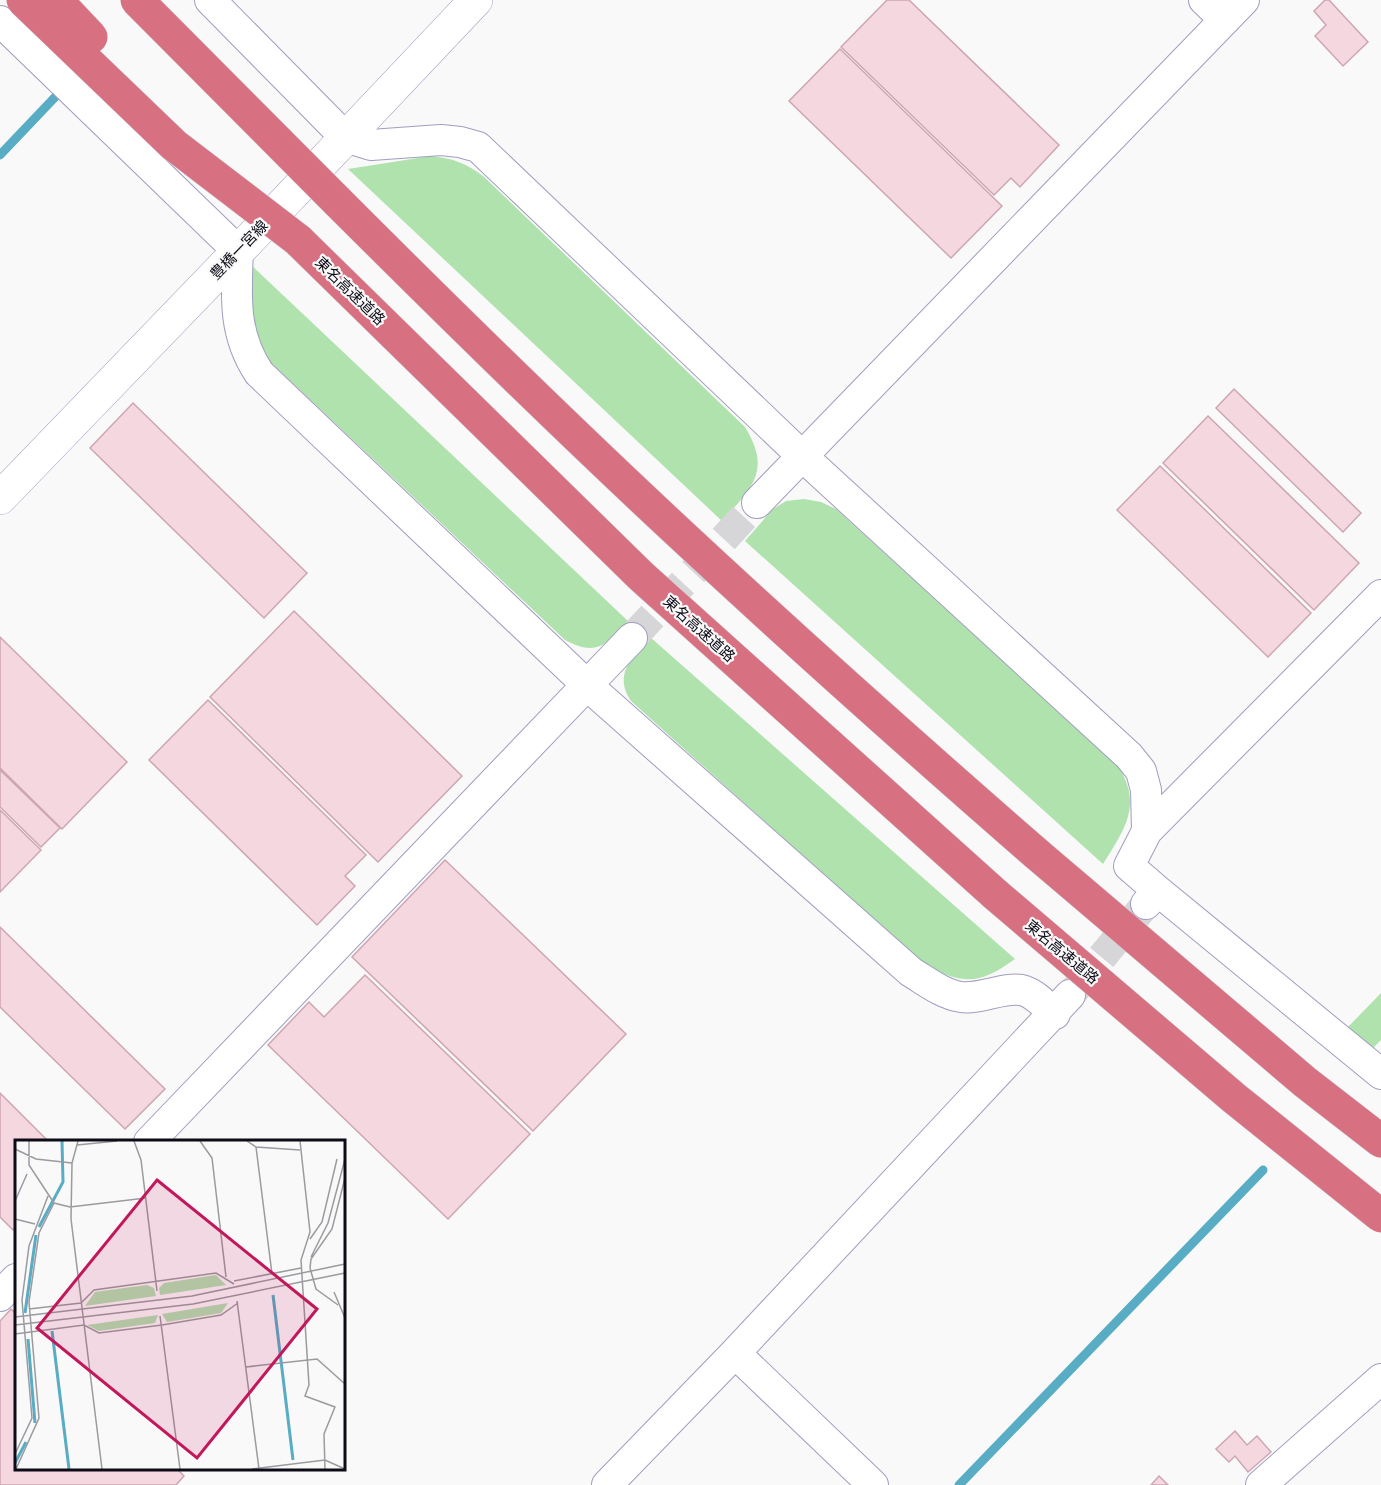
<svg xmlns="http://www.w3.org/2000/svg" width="1381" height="1485" font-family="Bitter,'Noto Sans JP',serif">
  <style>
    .green { fill: #b0e2ae }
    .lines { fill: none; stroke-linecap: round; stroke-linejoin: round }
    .stream { stroke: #58acc3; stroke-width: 9 }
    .building { fill: #f5d7e0; stroke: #cda6b2; stroke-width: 1.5 }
    .street-tunnel { stroke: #d6d5d7; stroke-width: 30; stroke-dasharray: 30 15; stroke-linecap: butt }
    .street-casing { stroke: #a19dbf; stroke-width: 32 }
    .secondary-casing { stroke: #a19dbf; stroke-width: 34 }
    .highway-casing { stroke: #d3d3d5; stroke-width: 34 }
    .street { stroke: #fff; stroke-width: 30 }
    .secondary { stroke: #fff; stroke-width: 33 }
    .highway { stroke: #d77181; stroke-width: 33 }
    .highway-bridge-casing { stroke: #d3d3d5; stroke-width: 34; stroke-linecap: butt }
    .highway-bridge { stroke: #d77181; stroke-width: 33 }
    .labels { text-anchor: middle; stroke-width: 4.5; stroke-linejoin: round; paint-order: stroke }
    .street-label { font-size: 15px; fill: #0d0b16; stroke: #f9f9f9 }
    .inset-river { fill: none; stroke: #58acc3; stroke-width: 3 }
    .inset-road { fill: none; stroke: #9b9a9e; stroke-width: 1.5 }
    .view { fill: #c2185b; fill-opacity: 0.15; stroke: #c2185b; stroke-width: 3 }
    .inset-edge { fill: none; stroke: #0d0b16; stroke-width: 3 }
  </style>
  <rect width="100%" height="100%" fill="#f9f9f9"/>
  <!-- green -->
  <path class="green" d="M431,156c21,2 35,7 52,20l262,251c27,44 7,61 -23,94l-374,-352z
    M249,263l379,358c-22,24 -31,36 -63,19l-298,-281 -14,-22z
    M804,499l17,3 15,7 281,256c27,39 7,65 -14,99l-358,-323 28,-32 13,-8z
    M650,637l365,322c-36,26 -50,26 -91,6l-293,-264c-18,-26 1,-44 19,-64z
    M1381,993v47l-8,8 -25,-21z"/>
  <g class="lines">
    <!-- stream -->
    <path class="stream" d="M0,155l58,-61
      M959,1485l304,-315"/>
  </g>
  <!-- building -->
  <path class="building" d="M887,0h22l150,145 -39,42 -9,-9 -17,17 -153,-148z
    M1325,0h4l39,42 -25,24 -28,-30 11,-11 -12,-14z
    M840,49l162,157 -51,52 -162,-157z
    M1234,389l127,124 -18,19 -127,-124z
    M133,403l174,170 -43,45 -174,-170z
    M1208,416l151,147 -45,47 -151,-147z
    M1160,466l151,147 -43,44 -151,-147z
    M294,611l168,165 -84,86 -168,-165z
    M0,637l127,125 -65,67 -62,-61z
    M208,700l158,155 -21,21 10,10 -38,39 -168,-165z
    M0,770l60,58 -19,19 -41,-40z
    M0,810l41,40 -41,42z
    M445,860l181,174 -93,97 -181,-174z
    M0,927l165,162 -40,40 -125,-122z
    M365,975l165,159 -82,85 -180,-174 41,-43 15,15z
    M0,1093l49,49h-33v85l-3,3 -13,-13z
    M11,1309l5,5v154h160l8,8 -8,9h-176v-164z
    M1235,1431l12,14 10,-9 14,16 -23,20 -13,-16 -6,6 -13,-13z
    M1159,1476l9,9h-17z"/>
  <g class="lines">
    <!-- street-tunnel -->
    <path class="street-tunnel" d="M632,638l125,-135
      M1073,992l73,-88"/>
    <!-- street casing -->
    <g class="street-casing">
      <path id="street" d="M210,0l135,137 26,8 70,-5 19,2 18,5 323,308 328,301 12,15 5,19 1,41 -18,35 29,25 -12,13
        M1204,0l21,20
        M0,21l238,230c-2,45 -5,83 21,122l329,313 323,286c15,9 31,22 50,25 20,3 46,-12 64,-6 11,4 21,15 30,23
        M757,503l487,-503
        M1147,831l234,-236
        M1158,891l223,183
        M149,1142l483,-504
        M0,1296l16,-17
        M735,1353l138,132
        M607,1485l128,-132 335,-358
        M1261,1485l120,-106"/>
    </g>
    <!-- secondary casing -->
    <g class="secondary-casing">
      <path id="secondary" d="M0,498l249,-258 227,-240"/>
    </g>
    <!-- highway casing -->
    <g class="highway-casing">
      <path id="highway" d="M337,201c111,111 223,221 339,329 118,110 239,218 362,325
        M298,240l343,336 355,319"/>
    </g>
    <!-- street -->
    <use href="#street" class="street"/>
    <!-- secondary -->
    <use href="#secondary" class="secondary"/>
    <!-- highway -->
    <use href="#highway" class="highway"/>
    <!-- highway-bridge casing -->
    <g class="highway-bridge-casing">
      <path id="highway-bridge" d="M23,0l151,145 124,95
        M56,0l35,37
        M137,0l200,201
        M1038,855l267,227 76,59
        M996,895l238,203 147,118"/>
    </g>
    <!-- highway-bridge -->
    <use href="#highway-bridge" class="highway-bridge"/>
  </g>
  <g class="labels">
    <!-- street labels -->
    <g class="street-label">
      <text transform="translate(239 250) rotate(-46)" y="5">豊橋一宮線</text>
      <text transform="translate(350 291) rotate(44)" y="5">東名高速道路</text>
      <text transform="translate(699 629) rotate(42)" y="5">東名高速道路</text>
      <text transform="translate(1062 952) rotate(40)" y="5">東名高速道路</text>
    </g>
  </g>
  <!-- overview -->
  <g transform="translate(15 1140)">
    <rect width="330" height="330" fill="#f9f9f9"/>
    <path d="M201,135l10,10 -66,10 -1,-7 5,-5zM132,145l7,3 2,8 -71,10 10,-14zM213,163l-7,10 -54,9 -5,-8zM143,175l-3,8 -56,8 -12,-6z" fill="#b0e2ae"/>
    <path class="inset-river" d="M24,87l24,-45 -1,-41M258,155l20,165M10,173l11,-78M37,191l17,138M13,199l7,84M0,323l11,-21"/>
    <path class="inset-road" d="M14,1v24l25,38 16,4 76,-9M63,1l-6,22 -1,56 31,250M119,1l7,19 16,131M185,1l12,17 14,119M232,1l9,6 44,3M285,1l10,91 -9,28 8,125 -4,11 30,11 -11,27 1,35M62,5l40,-4M241,7l16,127M0,9l21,10 36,4M0,61l12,-27M0,79l20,5M295,99l12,-17 15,-63M296,117l17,-34 17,-64M219,141l67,-13M319,152l11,26M222,161l22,168M323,165l-22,-16 -6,-21 1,-9 21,-30 13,-51M14,169l52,-6 13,-13 122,-17 18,11M145,176l20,153M0,177l177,-21 153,-32M0,185l178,-21 152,-31M0,194l69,-9 15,8 63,-8 59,-10 17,-12M231,227l71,-8 28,25M0,314l17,-36 -10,-118 7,-54 19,-50M1,329l23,-51 -10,-116 10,-69 15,-30M237,329l73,-9 20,9"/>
    <path class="view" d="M142,40l160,129 -120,149 -160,-130z"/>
    <rect width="330" height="330" class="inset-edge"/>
  </g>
</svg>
